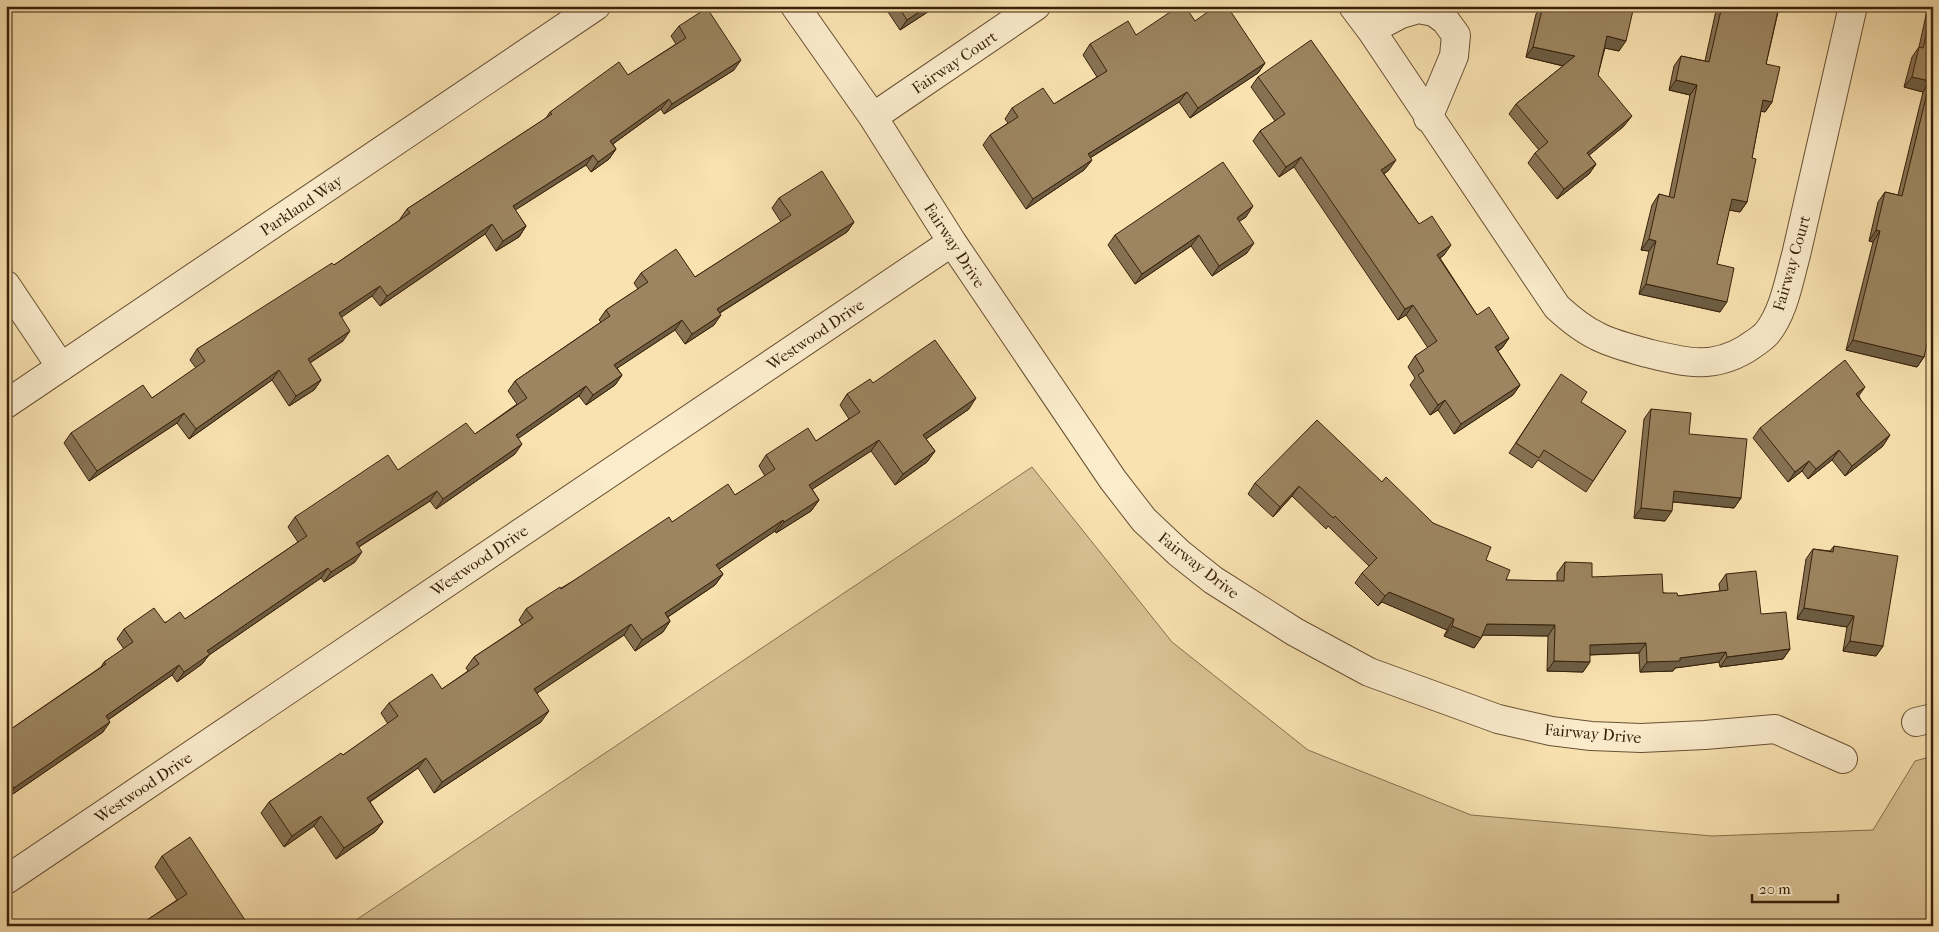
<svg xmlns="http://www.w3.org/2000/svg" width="1939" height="932" font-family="'IM FELL French Canon',serif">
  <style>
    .green { fill: #d8c194; stroke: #88714f }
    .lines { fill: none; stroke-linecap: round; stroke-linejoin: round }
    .minor-casing { stroke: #685134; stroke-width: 30 }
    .minor { stroke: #fbeccc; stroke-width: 28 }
    .wall { fill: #867253; stroke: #38210a }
    .shaded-wall { fill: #6d5d43; stroke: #38210a }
    .building { fill: #9c8560; stroke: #38210a }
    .labels { text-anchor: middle; stroke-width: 4; stroke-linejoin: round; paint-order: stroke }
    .street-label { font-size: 16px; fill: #38210a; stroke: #fbeccc }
  </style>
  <rect width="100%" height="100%" fill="#f9e2b0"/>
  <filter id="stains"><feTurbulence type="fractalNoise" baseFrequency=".004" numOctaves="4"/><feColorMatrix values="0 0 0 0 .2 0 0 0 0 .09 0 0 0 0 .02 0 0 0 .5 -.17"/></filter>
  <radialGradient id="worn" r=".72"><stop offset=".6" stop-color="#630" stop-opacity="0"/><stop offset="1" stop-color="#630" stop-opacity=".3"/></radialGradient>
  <!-- green -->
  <path class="green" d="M1032,467l140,175 136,108 163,65 241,21 161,-6 42,-69 18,-5v170h-1586z"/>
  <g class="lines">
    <!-- minor casing -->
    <g class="minor-casing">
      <path id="minor" d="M795,6l78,111 79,125 161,238 31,40 35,33 34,27 82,52 74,40 129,47 53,12 40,5 50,2 64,-3 70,-6 68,30
        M1353,6l18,24 186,277c12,11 25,22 40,29 15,8 33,12 50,17 37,9 64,17 99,-4 7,-5 16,-10 21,-16 17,-21 22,-53 29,-78l57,-249
        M1371,30l30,-16 17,-5 16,3 11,8 11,15 -2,21 -26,62
        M873,117l163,-111
        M6,285l55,82
        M6,404l590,-398
        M1916,722l17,-4
        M6,880l946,-638"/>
    </g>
    <!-- minor -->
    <use href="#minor" class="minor"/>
  </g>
  <!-- wall -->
  <path class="wall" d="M884,6h53l-37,24z
    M1542,6h12l10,3 1,-3h69l-15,45 -14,-3 -7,27 26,51 -35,29 7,9 -7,10 -32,25 -29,-36 7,-10 4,-3 -30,-36 7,-10 47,-38 -37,-9 10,-43z
    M1717,6h73l-3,5 -8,-3 -13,56 6,38 -7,10 -4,-1 -9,47 -5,44 -7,10 -11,-2 -12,54 3,48 -81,-18 10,-43 -8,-1 11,-45 7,-11 10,3 21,-102 -21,-5 5,-24 7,-10 24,5z
    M1928,6h5l-9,351 -7,10 -71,-17 27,-108 -4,-1 9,-39 7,-10 13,3 25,-103 -19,-5 8,-30 7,-10z
    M1195,21l70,42 -7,10 -68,45 -11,-16 -89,56 2,2 -8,10 -58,39 -43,-64 7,-10 18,-12 -3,-4 7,-11 42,-4 43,-27 -14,-22 7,-11 46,-9z
    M679,26l55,44 -70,44 -3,-5 -48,35 3,5 -7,10 -18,13 -5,-7 -71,45 11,16 -7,11 -23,14 -11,-17 -105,72 -8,-10 -31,21 2,24 -33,22 11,17 -7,10 -25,16 -17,-26 -83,59 -12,-16 -88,58 -25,-38 7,-10 81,-35 44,-30 -6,-8 7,-11 137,-84 66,-45v-1l7,-10 139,-91 4,-6 78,-37 48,-31 -5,-8z
    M1258,77l131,93 -5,4 35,50 25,31 -4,3 37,57 32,23 -7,10 -4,3 22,34 -7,10 -59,39 -16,-24 -8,5 -20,-30 5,-7 -7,-11 7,-11 13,-8 -22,-33 -8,5 -104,-153 -15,10 -26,-36 7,-10 15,-10 -24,-34z
    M779,198l75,24 -7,10 -127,81 -6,12 -29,19 -10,-14 -58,38 5,7 -7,10 -29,20 -7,-9 -61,42 -3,16 -79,55 -6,-8 -71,46 -4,15 -31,20 -3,-4 -112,77 -7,9 -25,18 -5,-7 -64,45 -5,12 -96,66 -1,-76 5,7 90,-62 3,-5 20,-13 -7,-10 7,-10 61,-10 113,-77 -10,-15 7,-10 103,-47 77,-36 42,-30 -9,-13 7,-10 86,-59 -2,-2 7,-10 32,-21 -4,-6 7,-10 54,4 86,-55 -9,-14z
    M1246,217l-7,4 8,32 -35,23 -21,-30 -56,38 -27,-39 7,-10z
    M873,383l96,26 -43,30 9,12 -8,11 -32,23 -24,-34 -59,38 7,11 -8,11 -35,22 -1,-2 -56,38 4,5 -8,11 -47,32 2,4 -7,11 -28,19 -11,-16 -87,58 4,29 -107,71 -16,-25 -48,34 13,20 -8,10 -39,27 -22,-33 -30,21 -23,-34 8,-11 74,-47 45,-31 -7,-11 8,-10 53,-14 26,-18 -2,-3 8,-11 48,-32 -3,-5 7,-11 146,-87 63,-27 30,-19 -6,-10 7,-11 50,-14 33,-22 -9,-14 7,-11z
    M1554,385l72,46 -40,61 -48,-32 -6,8 -23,-15z
    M1859,396l24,50 -38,30 -13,-16 -24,19 -6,-8 -14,11 -35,-44 7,-10z
    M1651,409l38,25 52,64 -7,10 -61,-6 -8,19 -31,-3 10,-99z
    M1382,482l51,41 53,37 20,20 51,1v-8l8,-11 27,15 86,19 42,-5 -1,-7 7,-10 64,75 -7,10 -63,8 -1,-5 -44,6 -2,3 -33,1 -1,-19 -49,2 -7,17 -36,-1 1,-35 -65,-1 -9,13 -30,-12 3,-6 -65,-28 -4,4 -23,-23 7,-10 7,-7 -41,-40 -2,3 -34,-33 -19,21 -25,-23 7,-11z
    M1834,546l49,100 -7,10 -33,-5 4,-24 -50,-8 9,-60 7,-10 17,2z
    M162,856l87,70h-106l4,-6 30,-20 -22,-33z"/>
  <!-- shaded-wall -->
  <path class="shaded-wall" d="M928,6h9l-37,24 7,-10z
    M1775,6h15l-3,5 -13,-4z
    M1607,36l19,5 -7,10 -19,-4z
    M1533,47l42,9 -7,11 -42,-10z
    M741,60l-7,10 -70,44 8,-10z
    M1265,63l-7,10 -68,45 8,-10z
    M1912,77l18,4 -7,11 -19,-5z
    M1676,80l21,5 -7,10 -21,-5z
    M1187,92l-8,10 -99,62 8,-10z
    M669,99l-8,10 -58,42 7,-10z
    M1763,100l9,2 -7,10 -9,-2z
    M1632,116l-8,10 -44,37 7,-10z
    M616,149l-7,10 -18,13 7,-10z
    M593,155l-7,10 -80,51 7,-10z
    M1301,157l-7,10 -15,10 7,-10z
    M1092,160l-8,10 -58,39 7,-10z
    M1396,160l-7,10 -15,10 7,-10z
    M1596,164l-7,10 -32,25 7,-10z
    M1732,199l15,3 -7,10 -15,-3z
    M1253,206l-7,11 -16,11 7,-10z
    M854,222l-7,10 -137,87 7,-10z
    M492,224l-7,10 -105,72 7,-10z
    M526,226l-7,11 -23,14 7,-10z
    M1876,230l4,1 -7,11 -4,-1z
    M1199,235l-8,11 -56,38 7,-10z
    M1649,239l7,2 -7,10 -8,-1z
    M1254,243l-7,10 -35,23 7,-10z
    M1451,245l-7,10 -14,10 7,-10z
    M1646,284l81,18 -7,10 -81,-18z
    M380,286l-8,10 -40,28 7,-11z
    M1413,305l-7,10 -8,5 7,-11z
    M721,315l-7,10 -29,19 7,-10z
    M682,320l-7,10 -68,45 7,-10z
    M350,331l-7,10 -43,28 8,-10z
    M1509,338l-7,10 -14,9 7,-10z
    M1853,340l71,17 -7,10 -71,-17z
    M279,370l-7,10 -83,59 7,-10z
    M622,375l-7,10 -29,20 7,-10z
    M321,380l-7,10 -25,16 7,-10z
    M1520,385l-7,10 -59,39 7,-10z
    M586,386l-7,10 -70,49 7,-10z
    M1865,387l-7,10 -2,-3z
    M976,398l-7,11 -53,37 7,-11z
    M1445,400l-7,10 -8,5 8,-10z
    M184,413l-7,10 -88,58 8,-10z
    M1890,435l-7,11 -38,30 7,-10z
    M879,440l-8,11 -69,45 7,-11z
    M522,444l-7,10 -79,55 7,-10z
    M1839,450l-7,10 -24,19 8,-10z
    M935,451l-8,11 -32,23 8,-11z
    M1809,461l-7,10 -14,11 7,-10z
    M1299,486l-7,10 -19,21 7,-10z
    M437,491l-7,10 -81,52 7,-10z
    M1674,491l67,7 -7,10 -67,-7z
    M819,500l-8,11 -35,22 8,-11z
    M1641,508l31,3 -7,10 -31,-3z
    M783,520l-8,11 -66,45 7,-11z
    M362,552l-7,10 -31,20 7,-10z
    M328,568l-7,10 -112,77 -7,9 -25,18 7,-10 23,-21z
    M723,574l-8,11 -58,39 8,-11z
    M1389,592l65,27 -7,11 -65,-28 -4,4 7,-10z
    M1804,608l50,8 -7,11 -50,-8z
    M670,621l-7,11 -28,19 7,-11z
    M631,624l-7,11 -97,65 7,-11z
    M1487,624l68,1 -7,11 -68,-1z
    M1452,626l29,12 -7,10 -30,-12z
    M1850,641l33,5 -7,10 -33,-5z
    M1646,643l-7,10 -56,2 7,-10z
    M1790,649l-7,10 -63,8 7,-10z
    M1726,652l-7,10 -44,6 -2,3 -33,1 7,-10z
    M1554,661l36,1 -7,10 -36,-1z
    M179,665l-7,10 -73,51 7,-10z
    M549,711l-8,11 -107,71 8,-11z
    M110,722l-7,10 -96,66 7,-10z
    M426,758l-8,10 -59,41 8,-11z
    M321,816l-7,10 -30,21 8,-11z
    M383,822l-8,10 -39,27 8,-11z"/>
  <!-- building -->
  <path class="building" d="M898,6h30l-21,14z
    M1179,6h6l10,15 21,-15h11l38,57 -67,45 -11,-16 -99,62 4,6 -59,39 -43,-64 28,-18 -6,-9 31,-20 11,16 53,-33 -17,-27 38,-23 8,14z
    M1543,6h11l15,4 1,-4h64l-8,35 -19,-5 -9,39 34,41 -45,37 9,11 -32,25 -29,-36 13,-11 -32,-38 59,-48 -42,-9z
    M1722,6h57l-13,58 14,3 -8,35 -9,-2 -11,58 4,1 -9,43 -15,-3 -15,65 17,4 -7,34 -81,-18 10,-43 -7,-2 10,-45 15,4 23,-113 -21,-5 5,-24 28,6z
    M1933,6v313l-9,38 -71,-17 27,-109 -4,-1 9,-38 17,4 28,-115 -18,-4 7,-30 4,1z
    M707,8l34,52 -69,44 -3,-5 -59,42 6,8 -18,13 -5,-7 -80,51 13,20 -23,15 -11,-17 -105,72 -7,-10 -41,27 11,18 -42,28 13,21 -25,16 -17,-26 -83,59 -12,-16 -87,58 -26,-38 72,-48 9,13 53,-37 -8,-12 135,-86 2,2 76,-52 -3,-4 145,-95 -2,-2 69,-50 9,13 58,-37 -7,-12z
    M1311,40l85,120 -15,10 38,54 13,-8 19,29 -14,10 40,60 12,-8 20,31 -14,9 25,38 -59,39 -16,-24 -7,5 -20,-30 6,-4 -9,-15 22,-15 -24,-36 -8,4 -104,-152 -15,10 -26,-36 25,-17 -27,-37z
    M1223,162l30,44 -16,12 17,25 -35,23 -20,-31 -57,39 -27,-39z
    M822,171l32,51 -137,87 4,6 -29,19 -10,-14 -68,45 8,10 -29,20 -7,-9 -70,49 6,9 -79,55 -6,-8 -81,52 6,9 -31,20 -3,-4 -121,83 3,3 -26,18 -5,-7 -73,51 4,6 -96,66 -3,-4 -5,3v-65l5,7 95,-65 -2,-2 29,-20 -9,-13 30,-21 11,15 15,-11 5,7 122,-83 -12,-19 93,-62 10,15 68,-47 9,11 52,-36 -12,-17 95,-65 -4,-6 42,-28 -7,-9 35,-24 19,28 96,-62 -12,-17z
    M935,340l41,58 -53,37 12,16 -32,23 -24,-34 -70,45 10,15 -35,22 -1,-2 -67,45 7,9 -58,39 5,8 -28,19 -11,-16 -97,65 15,22 -107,71 -16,-24 -59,40 16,24 -39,26 -23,-32 -29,20 -23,-34 72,-49 2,2 55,-39 -9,-13 43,-29 10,15 37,-25 -5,-7 59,-39 -7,-9 34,-22 1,2 108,-72 3,5 56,-38 7,11 40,-26 -9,-14 42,-27 8,13 44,-29 -13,-18 23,-15 3,4z
    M1845,360l20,27 -9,7 34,41 -38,31 -13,-16 -23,19 -7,-8 -14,11 -35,-44z
    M1561,374l26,18 -6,10 45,29 -33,50 -49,-31 -5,8 -23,-15z
    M1651,409l40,4 -2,21 58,5 -6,59 -67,-7 -2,20 -31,-3z
    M1317,420l65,62 4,-5 47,46 58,24 -5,13 24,10 -4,10 58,1 1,-19 27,1v14l70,-3 1,19h14l1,3 50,-6 -2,-16 30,-3 5,43 25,-2 4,37 -63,8 -1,-5 -46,6v3l-33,1 -1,-19 -56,2v17l-36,-1 1,-36 -68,-1 -6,14 -29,-12 2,-7 -65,-27 -4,4 -23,-23 15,-15 -42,-42 -2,2 -34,-32 -19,21 -25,-24z
    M1834,546l64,10 -15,90 -33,-5 4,-25 -50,-8 9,-59 20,3z
    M190,837l59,89h-98l-4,-6 40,-26 -25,-38z"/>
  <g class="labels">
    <!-- street labels -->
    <g class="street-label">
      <text transform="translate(954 62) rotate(-34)" y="6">Fairway Court</text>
      <text transform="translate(301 205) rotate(-34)" y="6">Parkland Way</text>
      <text transform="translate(955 245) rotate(57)" y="6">Fairway Drive</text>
      <text transform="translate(1791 263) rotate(-74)" y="6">Fairway Court</text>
      <text transform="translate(815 334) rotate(-34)" y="6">Westwood Drive</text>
      <text transform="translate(479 560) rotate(-34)" y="6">Westwood Drive</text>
      <text transform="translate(1199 565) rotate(38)" y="6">Fairway Drive</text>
      <text transform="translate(1593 733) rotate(5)" y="6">Fairway Drive</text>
      <text transform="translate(143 787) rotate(-34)" y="6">Westwood Drive</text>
    </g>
  </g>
  <!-- margin -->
  <rect width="1939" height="932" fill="none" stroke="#f9e2b0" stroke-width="25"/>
  <rect x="8" y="8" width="1924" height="917" fill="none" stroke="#38210a" stroke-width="2.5"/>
  <rect x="12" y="12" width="1914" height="907" fill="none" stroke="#38210a"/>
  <!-- scale -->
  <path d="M1752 894v8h86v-8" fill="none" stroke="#38210a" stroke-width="2.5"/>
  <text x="1759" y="894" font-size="15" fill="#38210a" stroke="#fbeccc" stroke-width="4" paint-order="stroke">20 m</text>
  <rect width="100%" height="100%" filter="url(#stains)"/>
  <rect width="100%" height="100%" fill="url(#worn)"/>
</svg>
